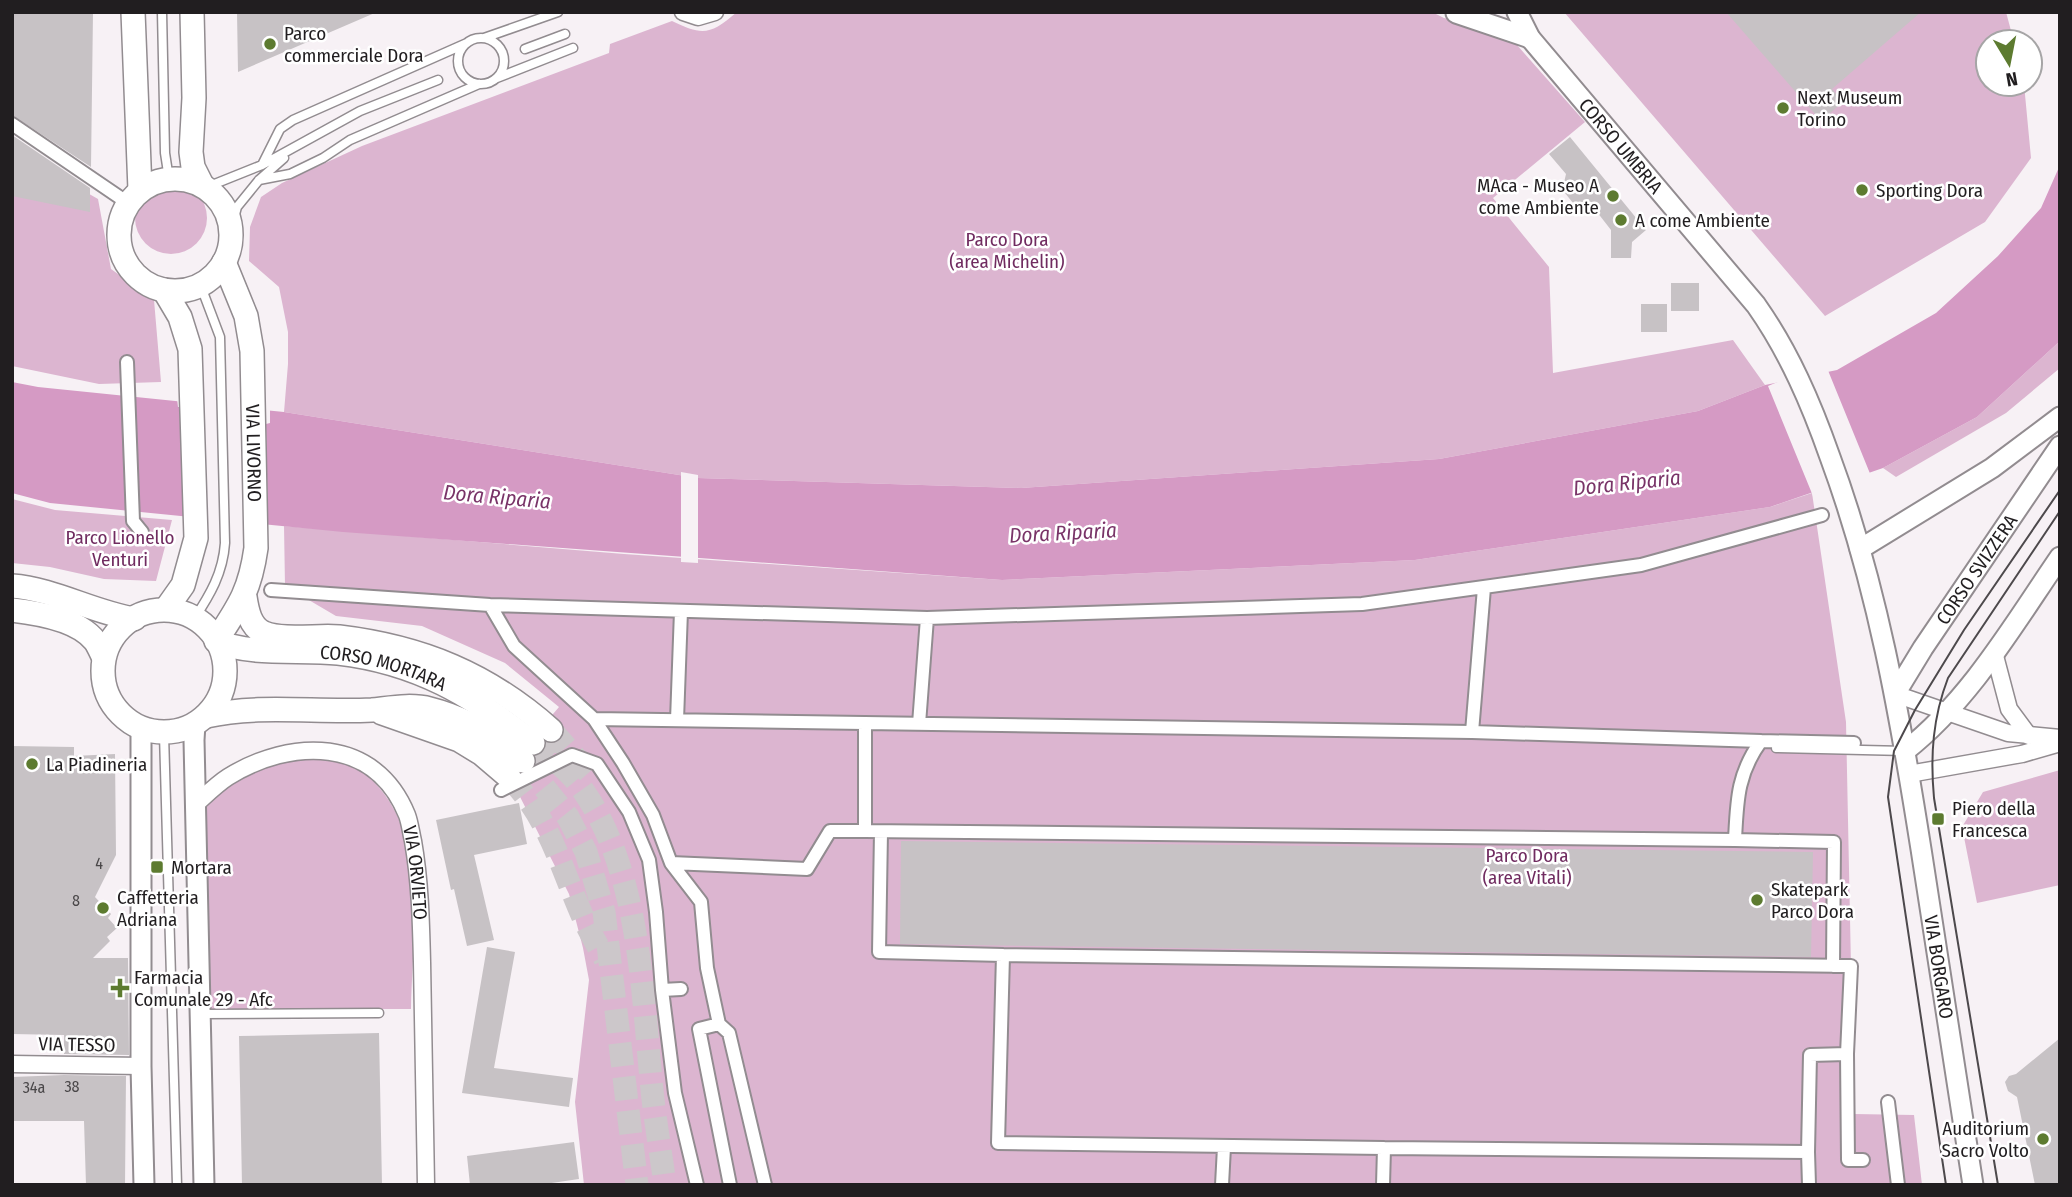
<svg xmlns="http://www.w3.org/2000/svg" width="2072" height="1197" font-family="'Fira Sans Condensed',sans-serif">
  <style>
    .green { fill: #dcb5d0 }
    .water { fill: #d59ac4 }
    .pier { fill: #f7f1f5 }
    .building { fill: #c7c2c5 }
    .lines { fill: none; stroke-linecap: round; stroke-linejoin: round }
    .secondary-tunnel { stroke: #ccc7ca; stroke-width: 23; stroke-dasharray: 23 11; stroke-linecap: butt }
    .service-casing { stroke: #928c90; stroke-width: 11 }
    .pedestrian-casing { stroke: #928c90; stroke-width: 16 }
    .minor-casing { stroke: #928c90; stroke-width: 19 }
    .tertiary-casing { stroke: #928c90; stroke-width: 23 }
    .secondary-casing { stroke: #928c90; stroke-width: 26 }
    .service { stroke: #fff; stroke-width: 8 }
    .pedestrian { stroke: #fff; stroke-width: 12 }
    .minor { stroke: #fff; stroke-width: 16 }
    .tertiary { stroke: #fff; stroke-width: 19 }
    .secondary { stroke: #fff; stroke-width: 23 }
    .tram { stroke: #4d494c; stroke-width: 2 }
    .poi-dot { fill: #5d7b30; stroke: #fff; stroke-width: 2.5 }
    .labels { text-anchor: middle; stroke-width: 5; stroke-linejoin: round; paint-order: stroke }
    .number-label { font-size: 16px; fill: #4a4749 }
    .poi-label { font-size: 19px; fill: #211e20; stroke: #fff; text-anchor: start }
    .street-label { font-size: 19px; fill: #211e20; stroke: #fff }
    .park-label { font-size: 19px; fill: #702b60; stroke: #fff }
    .water-label { font-size: 21px; font-style: italic; fill: #793468; stroke: #fff }
  </style>
  <rect width="100%" height="100%" fill="#f7f1f5"/>
  <!-- green -->
  <path class="green" d="M737,12h695l12,6 58,10 83,94 -92,76 56,69 4,106 180,-33 32,45 -67,26 -259,48 -418,29 -323,-10 -414,-66 4,-48v-32l-9,-45 -30,-26 1,-34 11,-30 21,-14 80,-37 247,-93 1,-9 62,-23c31,15 38,14 65,-9z
    M1564,12h442l8,30h-26v42h36l7,74 -46,64 -160,94z
    M12,150l86,49 13,70 43,31 7,82 -62,2 -87,-18z
    M135 218a36 36 0 1 1 72 0a36 36 0 1 1-72 0Z
    M2060,341v27l-54,45 -110,64 -13,-9 94,-51z
    M1812,493l34,229 8,392 60,1 8,70h-1338l-9,-83 14,-122 -6,-32 -14,-54 -63,-125 53,-62 -54,-44 -83,-37 -86,-10 -51,-30 -1,-60 340,28 378,26 413,-20 355,-53z
    M12,499l43,11 117,10 -16,61 -52,-2 -54,-12 -38,-4z
    M295,757c19,0 42,-3 59,5 7,4 14,13 19,19 56,55 39,156 38,228h-203l-6,-202 15,-14 31,-21z
    M2060,770v115l-83,18 -15,-76 21,-35z"/>
  <!-- water -->
  <path class="water" d="M2060,165v176l-83,76 -94,51 -113,39 -355,53 -413,20 -659,-48 -293,-29 -38,-10v-111l26,5 246,25 414,66 323,10 418,-29 259,-48 67,-26 72,-15 99,-57 62,-57 43,-48z"/>
  <!-- pier -->
  <path class="pier" d="M1827,368l44,108 -58,20 -45,-110 29,-12z
    M177,398l93,9v16l-4,1 2,104 -83,-8 -4,-113h-3z
    M681,472l17,3v88l-17,-1z"/>
  <!-- building -->
  <path class="building" d="M12,12h81l-2,155 -79,-52z
    M237,12h140l-139,60z
    M1726,12h195l-89,77 11,13 -22,19z
    M12,135l78,53v24l-78,-16z
    M1570,137l76,93 -14,12 -1,16h-20v-28l-14,-18 -20,-4 -12,-15 -2,-6 3,-13 -17,-20z
    M1671,283h28v28h-28z
    M1641,304h26v28h-26z
    M12,746l62,1v9l41,-2 1,101 -21,42 16,17 -3,4 9,10 -10,9 3,4 -17,17h35l1,97 -65,-1v-19l-52,-1z
    M519,803l8,41 -53,11 20,85 -27,6 -13,-57 -3,1 -15,-70z
    M901,841l912,11 -2,105 -911,-13z
    M487,947l28,5 -21,116 79,10 -4,29 -107,-14z
    M379,1033l3,152h-140l-3,-149z
    M2060,1038v147h-25l-18,-88 -9,-6 -3,-9 4,-6 7,-2z
    M64,1075l62,1 -1,109h-39l-2,-64h-72v-44z
    M574,1142l5,37 -41,6h-68l-3,-29z"/>
  <g class="lines">
    <!-- secondary-tunnel -->
    <path class="secondary-tunnel" d="M551,730l39,44
      M533,743c15,12 32,24 44,39 63,82 65,208 75,308 3,31 9,63 13,95
      M523,761l45,56 18,35 18,60 33,273
      M509,777c40,41 51,88 73,138 6,15 15,29 23,44"/>
    <!-- service casing -->
    <g class="service-casing">
      <path id="service" d="M162,12l3,141 4,26
        M458 61a23 23 0 1 1 46 0a23 23 0 1 1-46 0Z
        M484,38l74,-26
        M525,49l40,-15
        M497,78l76,-30
        M262,165l18,-36 13,-9 174,-77
        M259,180l31,-6 33,-16 27,-18 129,-56
        M207,187l55,-22 98,-54 78,-31
        M231,229l6,-22 22,-27 25,-22
        M194,619c16,-24 29,-46 31,-76l-5,-206 -20,-53
        M164,734l13,451
        M1776,748l129,3
        M201,1014l178,-1"/>
    </g>
    <!-- pedestrian casing -->
    <g class="pedestrian-casing">
      <path id="pedestrian" d="M12,124l116,79
        M127,362l6,159 9,11
        M271,590l219,15 437,13 435,-14 279,-39 181,-50
        M490,605l24,41 80,73
        M677,720l4,-109
        M865,724v107l870,9c2,-39 2,-66 26,-99l93,2
        M919,724l8,-106
        M1472,732l12,-144
        M501,790l71,-35 25,9 32,48 20,48 7,52 6,78 19,-1
        M881,832l-2,120 124,3 -5,188 386,5
        M1735,840l99,2 -1,124
        M671,863l136,6 23,-38h35
        M1003,955l848,11 -4,88 -37,1 -2,97
        M662,990l13,103 22,92
        M719,1024l10,9 36,152
        M1847,1054l1,106h15
        M1888,1102l10,83
        M730,1185l-31,-156 20,-5 -12,-56 -6,-66 -30,-39 -18,-48 -30,-52 -29,-44 878,13 289,9
        M1222,1185l2,-38
        M1383,1185l1,-37 424,4 1,33"/>
    </g>
    <!-- minor casing -->
    <g class="minor-casing">
      <g id="minor">
        <path d="M683,12l15,5 17,-5"/>
        <path d="M1994,652l15,57 20,27"/>
        <path d="M1895,694l113,39 52,5"/>
        <path d="M1909,774l113,-20 38,-11"/>
        <path id="s1" d="M196,804c10,-9 21,-20 32,-27 63,-39 147,-41 179,38 3,8 4,18 6,26 7,40 8,80 9,121 1,74 3,149 4,223"/>
        <path d="M12,1064l129,2"/>
      </g>
    </g>
    <!-- tertiary casing -->
    <g class="tertiary-casing">
      <g id="tertiary">
        <path id="s2" d="M1517,12l13,26 226,267c33,47 55,98 74,152 47,127 70,259 91,392 17,112 35,224 52,336"/>
        <path d="M1456,13l74,25"/>
        <path d="M1860,549l132,-81 68,-51"/>
        <path id="s3" d="M1895,694l28,-46 137,-202"/>
        <path d="M195,724l-1,16 10,445"/>
        <path d="M141,728v338l3,119"/>
        <path d="M1905,751c65,-51 109,-127 155,-194"/>
      </g>
    </g>
    <!-- secondary casing -->
    <g class="secondary-casing">
      <g id="secondary">
        <path d="M133,12l7,178"/>
        <path d="M192,12l2,86 -3,54 2,15 9,18"/>
        <circle cx="175" cy="235" r="56"/>
        <path id="s4" d="M224,262l22,54 6,35 4,197c-6,43 -17,58 -40,93 35,15 83,8 122,12 79,9 134,42 195,90"/>
        <path d="M164,290l16,27 10,32 6,189 -13,47 -17,24"/>
        <path d="M12,586c42,3 80,26 122,33"/>
        <path d="M245,597c2,13 5,30 19,36 20,8 54,2 75,4 83,10 149,37 212,93"/>
        <path d="M12,610c26,3 66,9 83,31 3,4 6,11 8,15"/>
        <circle cx="164" cy="671" r="61"/>
        <path d="M382,713l77,27 23,14 27,23"/>
        <path d="M206,716c54,-12 110,-3 166,-6 19,-2 39,-6 58,-1 36,9 66,28 93,52"/>
      </g>
    </g>
    <!-- service -->
    <use href="#service" class="service"/>
    <!-- pedestrian -->
    <use href="#pedestrian" class="pedestrian"/>
    <!-- minor -->
    <use href="#minor" class="minor"/>
    <!-- tertiary -->
    <use href="#tertiary" class="tertiary"/>
    <!-- secondary -->
    <use href="#secondary" class="secondary"/>
    <!-- tram -->
    <path class="tram" d="M1946,1185l-58,-388 6,-46 21,-41 49,-80 96,-140
      M1998,1185l-64,-387c-4,-43 -1,-81 14,-120l112,-167"/>
  </g>
  <!-- markers -->
  <g class="poi-dot">
    <circle cx="270" cy="44" r="7"/>
    <circle cx="1783" cy="108" r="7"/>
    <circle cx="1862" cy="190" r="7"/>
    <circle cx="1613" cy="196" r="7"/>
    <circle cx="1621" cy="220" r="7"/>
    <circle cx="32" cy="764" r="7"/>
    <rect x="1931" y="812" width="14" height="14" rx="3.5"/>
    <rect x="150" y="860" width="14" height="14" rx="3.5"/>
    <circle cx="1757" cy="900" r="7"/>
    <circle cx="103" cy="908" r="7"/>
    <path d="M116.5 977.5h7v7h7v7h-7v7h-7v-7h-7v-7h7z"/>
    <circle cx="2043" cy="1139" r="7"/>
  </g>
  <g class="labels">
    <!-- number labels -->
    <g class="number-label">
      <text x="99" y="869">4</text>
      <text x="76" y="906">8</text>
      <text x="72" y="1092">38</text>
      <text x="34" y="1093">34a</text>
    </g>
    <!-- poi labels -->
    <g class="poi-label">
      <text x="284" y="40">Parco<tspan x="284" dy="22">commerciale Dora</tspan></text>
      <text x="1797" y="104">Next Museum<tspan x="1797" dy="22">Torino</tspan></text>
      <text x="1599" y="192" text-anchor="end">MAca - Museo A<tspan x="1599" dy="22">come Ambiente</tspan></text>
      <text x="1876" y="197">Sporting Dora</text>
      <text x="1635" y="227">A come Ambiente</text>
      <text x="46" y="771">La Piadineria</text>
      <text x="1952" y="815">Piero della<tspan x="1952" dy="22">Francesca</tspan></text>
      <text x="171" y="874">Mortara</text>
      <text x="1771" y="896">Skatepark<tspan x="1771" dy="22">Parco Dora</tspan></text>
      <text x="117" y="904">Caffetteria<tspan x="117" dy="22">Adriana</tspan></text>
      <text x="134" y="984">Farmacia<tspan x="134" dy="22">Comunale 29 - Afc</tspan></text>
      <text x="2029" y="1135" text-anchor="end">Auditorium<tspan x="2029" dy="22">Sacro Volto</tspan></text>
    </g>
    <!-- street labels -->
    <g class="street-label">
      <text dy="7" stroke="none"><textPath href="#s2" startOffset="170">CORSO UMBRIA</textPath></text>
      <text dy="7" stroke="none"><textPath href="#s4" startOffset="196">VIA LIVORNO</textPath></text>
      <text dy="7" stroke="none"><textPath href="#s3" startOffset="149">CORSO SVIZZERA</textPath></text>
      <text dy="7" stroke="none"><textPath href="#s4" startOffset="564">CORSO MORTARA</textPath></text>
      <text dy="7" stroke="none"><textPath href="#s1" startOffset="312">VIA ORVIETO</textPath></text>
      <text dy="7" stroke="none"><textPath href="#s2" startOffset="1071">VIA BORGARO</textPath></text>
      <text transform="translate(77 1044) rotate(1)" y="7">VIA TESSO</text>
    </g>
    <!-- park labels -->
    <g class="park-label">
      <text x="1007" y="246">Parco Dora<tspan x="1007" dy="22">(area Michelin)</tspan></text>
      <text x="120" y="544">Parco Lionello<tspan x="120" dy="22">Venturi</tspan></text>
      <text x="1527" y="862">Parco Dora<tspan x="1527" dy="22">(area Vitali)</tspan></text>
    </g>
    <!-- water labels -->
    <g class="water-label">
      <text transform="translate(1627 483) rotate(-6)" y="7">Dora Riparia</text>
      <text transform="translate(497 497) rotate(5)" y="7">Dora Riparia</text>
      <text transform="translate(1063 533) rotate(-3)" y="7">Dora Riparia</text>
    </g>
  </g>
  <!-- border -->
  <rect width="2072" height="1197" fill="none" stroke="#211e20" stroke-width="28"/>
  <!-- north arrow -->
  <g transform="translate(2009 63) rotate(170)"><circle r="33" fill="#ffffff" stroke="#a6a5a6" stroke-width="2"/>
  <path d="M0-5L12 26L0 18L-12 26Z" fill="#5d7b30"/>
  <text y="-10" font-size="19" font-weight="bold" text-anchor="middle" fill="#211e20">N</text>
  </g>
</svg>
